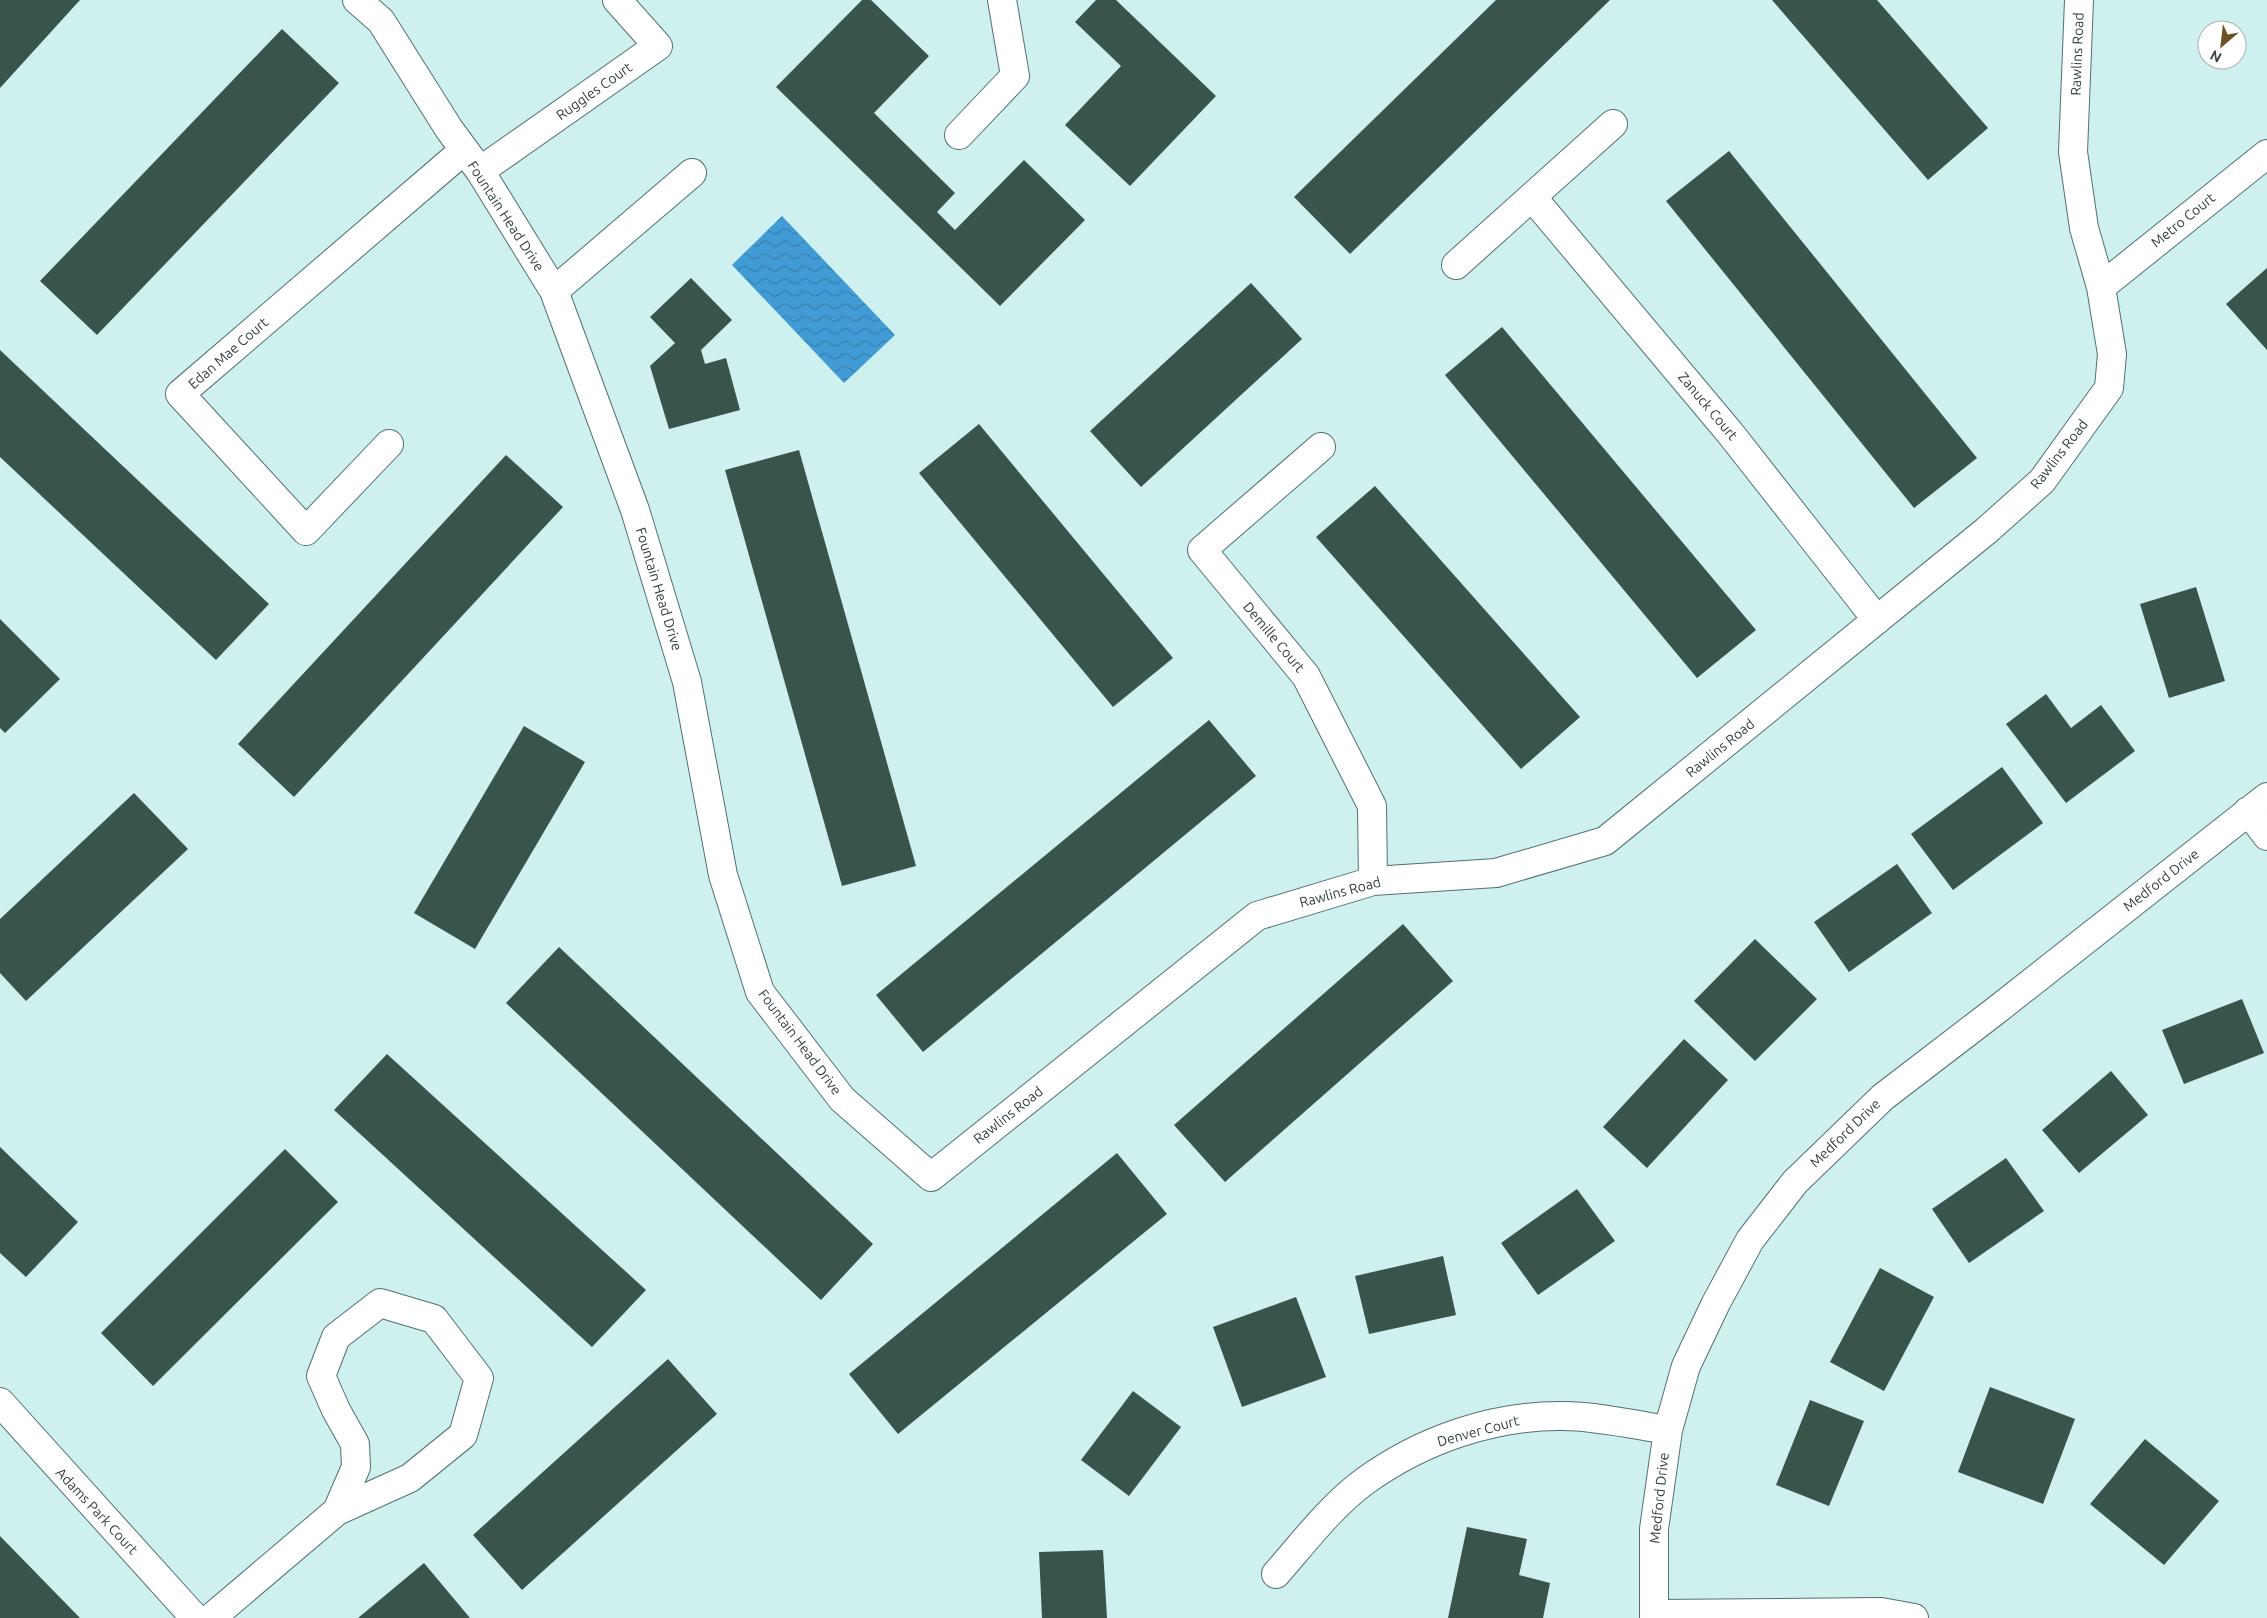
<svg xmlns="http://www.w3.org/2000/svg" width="2267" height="1618" font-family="Ubuntu,sans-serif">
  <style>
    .water { fill: url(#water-waves) }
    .building { fill: #39544b }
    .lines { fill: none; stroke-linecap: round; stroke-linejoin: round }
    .minor-casing { stroke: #527170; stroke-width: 30 }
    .minor { stroke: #fff; stroke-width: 28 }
    .labels { text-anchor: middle; stroke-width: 5; stroke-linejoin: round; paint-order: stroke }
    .street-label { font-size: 14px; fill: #303e3d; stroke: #fff }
  </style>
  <defs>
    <pattern id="water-waves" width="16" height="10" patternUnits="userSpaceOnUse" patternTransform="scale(1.25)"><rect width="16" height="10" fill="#419cd6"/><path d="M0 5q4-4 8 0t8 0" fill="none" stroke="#3781af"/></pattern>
  </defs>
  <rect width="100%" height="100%" fill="#cef0ef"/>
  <!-- water -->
  <path class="water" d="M782,216l113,119 -51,48 -112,-118z"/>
  <!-- building -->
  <path class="building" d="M0,0h80l-80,88z
    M862,0h9l58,56 -55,57 81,80 -18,19 18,18 69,-70 61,60 -85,86 -224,-219z
    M1096,0h20l100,96 -86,90 -65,-61 56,-59 -46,-44z
    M1496,0h114l-260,254 -56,-57z
    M1772,0h105l111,128 -60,52z
    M282,29l57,54 -242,252 -57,-54z
    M1729,151l248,307 -63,50 -248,-307z
    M2267,268v82l-41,-46z
    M691,278l41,42 -31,30 4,14 21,-6 14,52 -71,19 -19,-63 25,-23 -25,-26z
    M1251,283l51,56 -161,148 -51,-56z
    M1502,327l254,303 -59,48 -252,-303z
    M0,350l269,254 -53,56 -216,-203z
    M979,424l194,234 -60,49 -194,-234z
    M799,450l117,416 -74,20 -117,-416z
    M506,455l57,52 -269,290 -56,-53z
    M1375,486l205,231 -59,52 -205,-232z
    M2196,587l29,94 -56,17 -29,-94z
    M0,619l60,60 -55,54 -5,-5z
    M2046,694l25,34 30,-23 34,46 -69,52 -60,-79z
    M1209,720l47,56 -333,276 -47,-57z
    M524,726l61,36 -110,187 -61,-36z
    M2002,767l41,56 -90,67 -42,-56z
    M134,793l54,56 -162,152 -26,-28v-54z
    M1897,864l35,49 -83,59 -35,-50z
    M1403,924l50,57 -228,201 -51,-57z
    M1755,939l62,60 -62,62 -61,-60z
    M559,947l314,297 -52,56 -315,-297z
    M2242,999l22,54 -80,31 -22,-54z
    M1684,1039l44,41 -81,88 -44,-41z
    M387,1054l259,236 -54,57 -258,-237z
    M2111,1071l37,44 -69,58 -37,-43z
    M0,1147l78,75 -52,55 -26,-24z
    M285,1149l53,53 -185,184 -52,-53z
    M1117,1153l50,61 -269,220 -49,-60z
    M2006,1158l38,53 -75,52 -37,-54z
    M1577,1189l38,52 -77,54 -37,-52z
    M1443,1256l13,59 -87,19 -14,-58z
    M1880,1268l54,29 -50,94 -54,-29z
    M1296,1297l30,80 -84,30 -29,-80z
    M668,1359l49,55 -195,176 -49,-55z
    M1990,1387l85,32 -32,85 -85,-32z
    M1133,1391l48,36 -52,69 -48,-36z
    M1810,1400l54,21 -35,85 -53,-21z
    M2145,1439l74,62 -55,64 -74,-61z
    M1467,1527l60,12 -8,36 31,8 -7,35h-95z
    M0,1536l80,82h-80z
    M1103,1550l4,68h-65l-3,-66z
    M424,1563l46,55h-112z"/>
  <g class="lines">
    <!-- minor casing -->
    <g class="minor-casing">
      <path id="minor" d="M357,0l24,21 68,108 31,42 74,120 81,219 52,172 36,193 37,117 82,107 89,78 326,-261 116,-35 123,-8 109,-32 381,-310 56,-50 67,-93 3,-34 -11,-67 -17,-59 -11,-76 6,-152
        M959,135l56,-59 -13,-76
        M480,171l178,-125 -41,-46
        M1532,197l198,236 147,187
        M1456,265l157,-141
        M2101,287l166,-133
        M554,291l138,-118
        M389,444l-83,87 -126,-137 283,-243
        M1321,447l-119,103 104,126 66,130 1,75
        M2248,811l19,25
        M0,1402l195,216
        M1276,1574c28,-32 55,-68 89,-93 57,-41 128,-66 198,-65 32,0 73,9 105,14
        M1654,1614l227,-2 33,6
        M211,1618l126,-107 73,-33 53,-43 16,-57 -45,-59 -54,-16 -44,34 -15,39 15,34 19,34 1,23 -19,44
        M1654,1618v-89l14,-99 18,-64 30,-63 34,-63 45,-58 88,-85 111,-85 273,-215"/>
    </g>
    <!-- minor -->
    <use href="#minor" class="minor"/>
  </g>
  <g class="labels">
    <!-- street labels -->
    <g class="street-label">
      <text transform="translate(2077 54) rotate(-88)" y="5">Rawlins Road</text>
      <text transform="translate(594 91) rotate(-35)" y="5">Ruggles Court</text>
      <text transform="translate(506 216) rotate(57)" y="5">Fountain Head Drive</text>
      <text transform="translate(2183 220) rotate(-39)" y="5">Metro Court</text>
      <text transform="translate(228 353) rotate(-41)" y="5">Edan Mae Court</text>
      <text transform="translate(1708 406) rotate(50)" y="5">Zanuck Court</text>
      <text transform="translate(2059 454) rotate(-52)" y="5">Rawlins Road</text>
      <text transform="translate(659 589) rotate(73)" y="5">Fountain Head Drive</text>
      <text transform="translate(1274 637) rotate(50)" y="5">Demille Court</text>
      <text transform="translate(1720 748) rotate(-39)" y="5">Rawlins Road</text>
      <text transform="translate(2161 880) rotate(-38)" y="5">Medford Drive</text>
      <text transform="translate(1340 892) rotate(-15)" y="5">Rawlins Road</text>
      <text transform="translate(800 1042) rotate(53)" y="5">Fountain Head Drive</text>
      <text transform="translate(1008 1115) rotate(-38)" y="5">Rawlins Road</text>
      <text transform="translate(1845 1133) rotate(-44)" y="5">Medford Drive</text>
      <text transform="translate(1478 1431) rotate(-15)" y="5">Denver Court</text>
      <text transform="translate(1659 1498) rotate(-84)" y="5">Medford Drive</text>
      <text transform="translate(97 1511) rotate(47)" y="5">Adams Park Court</text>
    </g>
  </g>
  <!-- north arrow -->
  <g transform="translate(2222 45) rotate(208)"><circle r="24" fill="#ffffff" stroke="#acb2b1"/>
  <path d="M0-4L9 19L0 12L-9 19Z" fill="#6d5324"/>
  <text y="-8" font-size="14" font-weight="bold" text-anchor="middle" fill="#303e3d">N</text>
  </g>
</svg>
